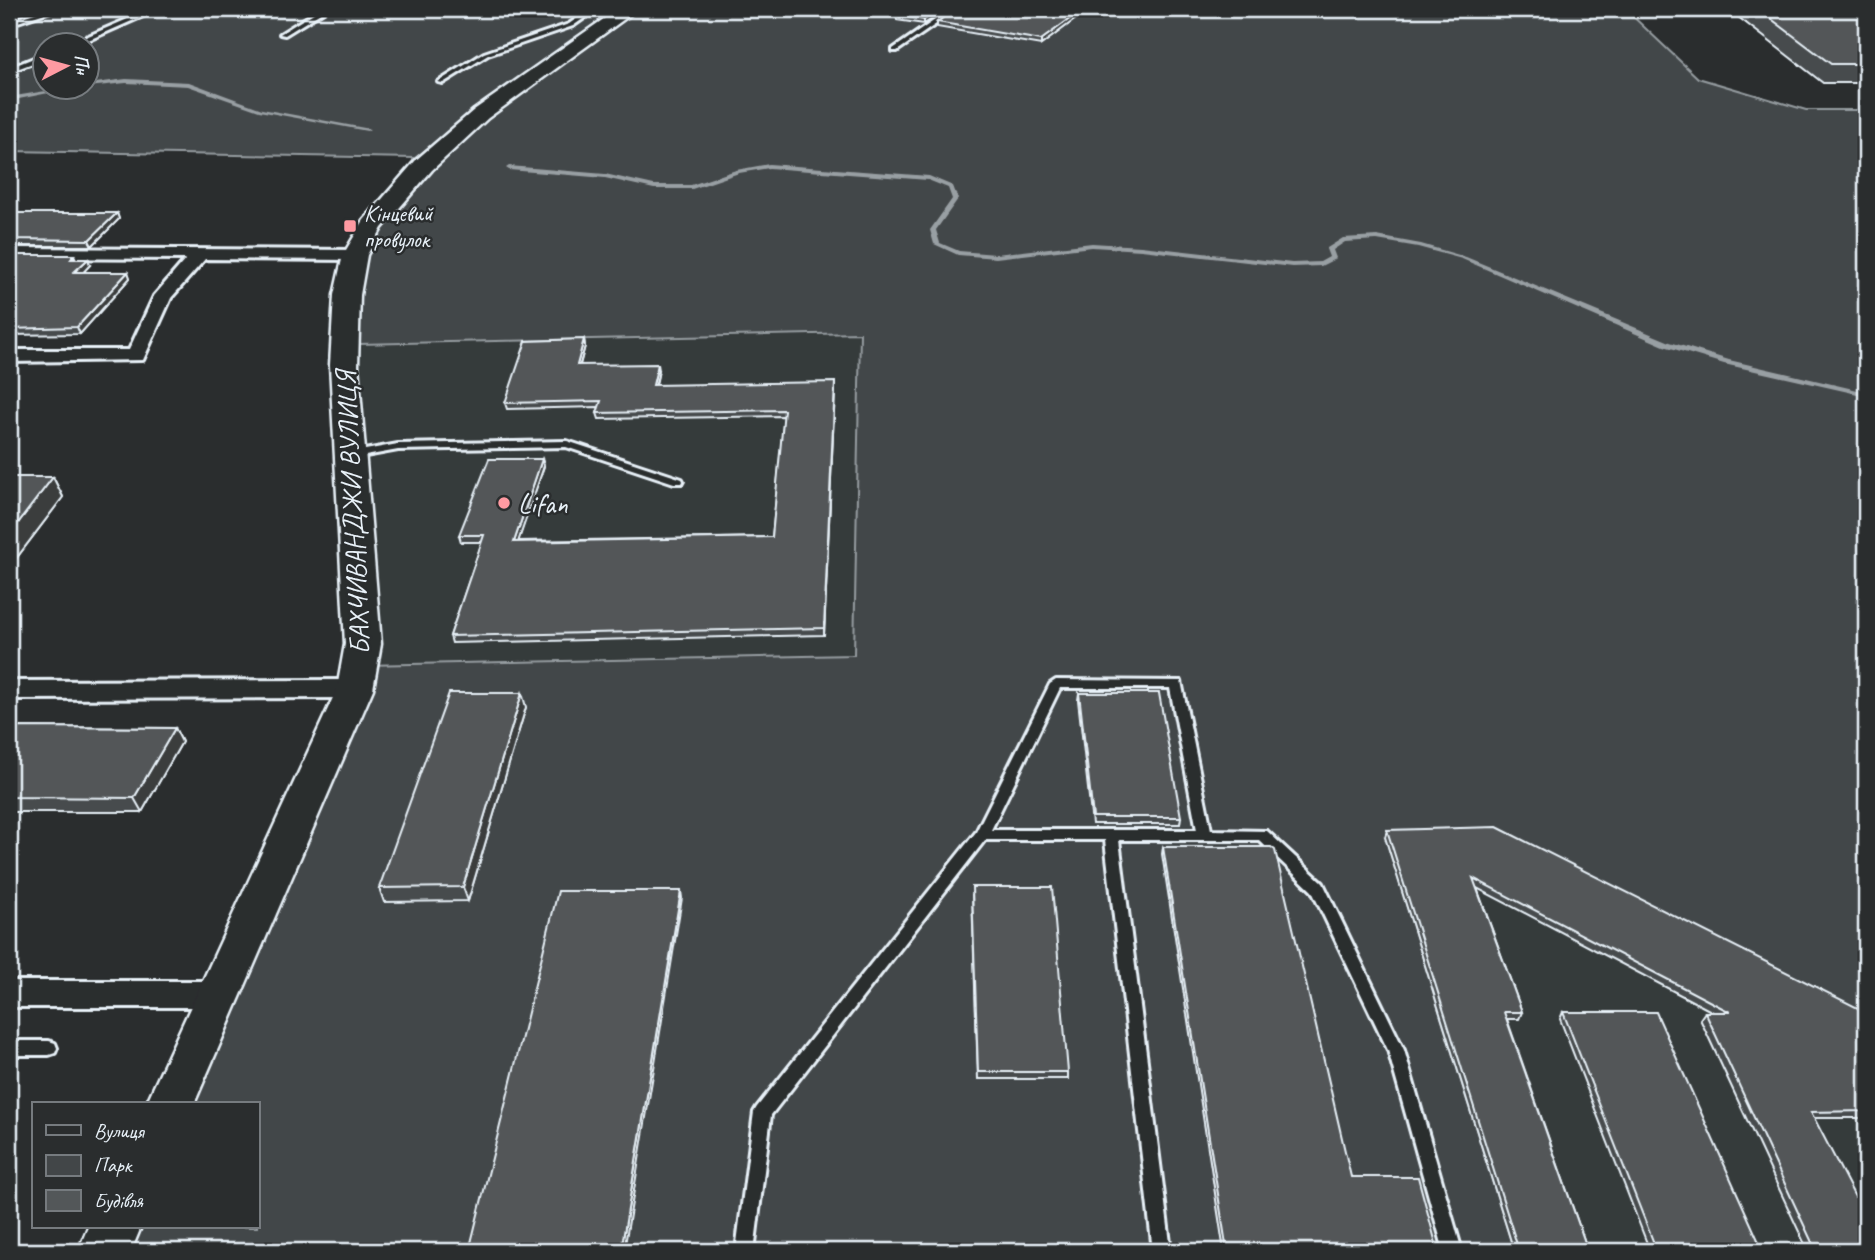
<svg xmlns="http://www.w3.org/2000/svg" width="1875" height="1260" font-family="Caveat,sans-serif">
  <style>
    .built { fill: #363a3b }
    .green { fill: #424648; stroke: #959ca0; stroke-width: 2; fill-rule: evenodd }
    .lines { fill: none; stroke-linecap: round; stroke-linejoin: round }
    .stream { fill: #989fa3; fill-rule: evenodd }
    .lane-casing { stroke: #e8f1f8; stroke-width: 6 }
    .street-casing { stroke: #e8f1f8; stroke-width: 6 }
    .secondary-casing { stroke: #e8f1f8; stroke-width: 5 }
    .lane { fill: #2a2d2e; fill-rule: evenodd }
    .street { fill: #2a2d2e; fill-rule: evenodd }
    .secondary { fill: #2a2d2e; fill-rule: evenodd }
    .wall { fill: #474b4d; stroke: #e8f1f8; stroke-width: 2 }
    .shaded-wall { fill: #3a3d3e; stroke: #e8f1f8; stroke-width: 2 }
    .building { fill: #535759; stroke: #e8f1f8; stroke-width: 2 }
    .poi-dot { fill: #ff9aa2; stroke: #2a2d2e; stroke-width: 2.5 }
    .labels { text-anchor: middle; stroke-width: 5; stroke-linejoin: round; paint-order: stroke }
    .far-poi-label { font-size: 23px; fill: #e8f1f8; stroke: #2a2d2e; text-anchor: start }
    .poi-label { font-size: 28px; fill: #e8f1f8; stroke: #2a2d2e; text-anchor: start }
    .street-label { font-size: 28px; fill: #e8f1f8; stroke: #2a2d2e }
  </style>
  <rect width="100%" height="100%" fill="#2a2d2e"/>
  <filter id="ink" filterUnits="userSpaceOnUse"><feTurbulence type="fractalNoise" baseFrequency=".0143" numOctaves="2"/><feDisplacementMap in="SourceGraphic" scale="14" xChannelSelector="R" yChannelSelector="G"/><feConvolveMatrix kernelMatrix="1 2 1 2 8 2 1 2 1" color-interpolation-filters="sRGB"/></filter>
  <g filter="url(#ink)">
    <!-- built -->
    <path class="built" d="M861,333l-7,323 -489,9 2,-53 -9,-268z
      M1385,837l481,185v229h-352z"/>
    <!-- green -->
    <path class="green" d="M9,9h611l-86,58 -119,91 -406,-7zM46,46h42v42h-42z
      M639,9h986l73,69 108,32h60v912l-481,-185 129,414h-1385l11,-24h117v-123h-64l142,-326 29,-90 1,-23 489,-10 6,-322 -502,11c1,-29 -1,-63 10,-90 9,-22 25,-39 39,-57 65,-77 149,-132 232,-188z"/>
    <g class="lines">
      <!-- stream -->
      <path class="stream" d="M126,79l63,3 73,27 108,20 -3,2 -108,-20 -71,-25 -62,-3 -38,4v-3z
        M64,88h9l-64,13v-4z
        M769,164l160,12 24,10 5,13 -22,31 4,13 19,8 37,3 96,-11 49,3 151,17 28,-1 9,-5 -3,-8 1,-1 16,-10 34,-2 44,8 45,13 204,85 59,18 137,32v4l-142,-32 -60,-18 -202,-87 -44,-12 -41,-7 -32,2 -12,8 3,8 -1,1 -14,7 -29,1 -151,-17 -49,-3 -96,11 -38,-3 -24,-11 -4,-14 22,-31 -4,-11 -20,-8 -159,-12 -30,5 -47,16h-38l-49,-11 -96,-8 -3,-2 3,-2 96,8 49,11h37l45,-15z"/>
      <!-- lane casing -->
      <g class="lane-casing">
        <path id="lane" d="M48,9h9l-48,16v-4z
          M67,9h58l-3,2 -37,2z
          M151,9h8l-84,37h-10z
          M320,9h7l-42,26 -5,-1z
          M590,9h7l-24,17 -85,29 -45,28 -5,-1 46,-29 85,-29z
          M951,9h7l-61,42h-4v-2z
          M46,53v5l-37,14v-4z
          M567,441l115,38 1,2 -1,2h-8l-108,-36 -168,3 -49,9 -5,-3 5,-3 49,-9z
          M1056,680l125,1 30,149 56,1 56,52 81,167 58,201h-18l-56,-201 -76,-159 -53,-51h-140l52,411h-18l-48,-411h-120l-214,275 -17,136h-18l18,-139 3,-5 219,-275 74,-148zM1060,688h110l27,142h-206z
          M9,1041h40l6,2 2,5 -2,5 -6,2h-40z"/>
      </g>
      <!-- street casing -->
      <g class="street-casing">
        <path id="street" d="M9,248l346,2 9,5 -9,5 -150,-1 -34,39 -28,62 -134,2v-12h120l25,-54 32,-37 -177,-1z
          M355,680l9,3 4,6 -4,6 -9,3 -346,1v-18z
          M9,981h211l11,3 5,10 -5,10 -11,3h-211z"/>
      </g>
      <!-- secondary casing -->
      <g class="secondary-casing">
        <path id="secondary" d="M618,9h20l-150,109 -56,52 -50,58 -15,27 -7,40 -2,70 23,279 -8,45 -179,415h-48l191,-415 8,-45 -15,-279 4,-70 9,-40 21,-35 52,-60 58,-50z
          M88,1227h53l-10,24h-53z"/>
      </g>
      <!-- lane -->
      <use href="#lane" class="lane"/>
      <!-- street -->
      <use href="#street" class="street"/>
      <!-- secondary -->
      <use href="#secondary" class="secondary"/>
    </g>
    <!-- wall -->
    <path class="wall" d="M906,9h41l-23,15 -27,-4 -1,-5z
      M1089,9l-48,36 -104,-18v-5z
      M1728,9h138v74h-43z
      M9,213h108l2,6 -27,27h-83z
      M9,255h65l2,4 14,6 -7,7h45l2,6 -50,56 -71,1z
      M584,339l1,7 -5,19 79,5 -3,15 179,4 -11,246 -372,8 -2,-7 32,-94h-21l-2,-7 83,-76 2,7 -26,75 254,-4 12,-121 -185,3 -2,-6 2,-6 -92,2 -2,-6z
      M9,477h44l10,20 -48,63h-6z
      M1079,693l102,124 -1,7h-88l-14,-124z
      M526,707l-58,194 -84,1 -5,-14z
      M9,727l166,1 7,14 -40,70h-133z
      M1387,830l479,182v106h-52l52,133h-58l-108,-232 5,-7h8l-236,-124 45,124 -3,7h-12l81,232h-74l-129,-414z
      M1163,847l188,330 87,74h-214l-62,-397z
      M972,894l96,178v7h-90z
      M1563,1012l200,239h-113l-90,-232z"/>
    <!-- shaded-wall -->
    <path class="shaded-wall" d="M940,9h7l-23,15v-4z
      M1083,9h6l-48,36v-5z
      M10,202l3,6 -4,3v-8z
      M117,213l2,6 -27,27 -3,-6z
      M88,259l2,6 -13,14 -3,-7z
      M128,272l2,6 -50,56 -3,-7z
      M584,339l1,7 -7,25 -1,-6z
      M658,364l1,6 -5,22 -1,-7z
      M835,382v7l-11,246v-7z
      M542,459l2,7 -28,82 -2,-6z
      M53,477l10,20 -48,63 -6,-12v-13z
      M522,693l4,14 -58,194 -5,-14z
      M175,728l7,14 -40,70 -8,-14z
      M681,891l1,7 -58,353h-3z"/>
    <!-- building -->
    <path class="building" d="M906,9h34l-16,11 -28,-5z
      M956,9h127l-42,31 -104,-18z
      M1758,9h108v55h-35z
      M9,213h108l-28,27 -80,-1z
      M9,255h65l-3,4h17l-14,13h54l-51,55 -68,2z
      M584,339l-7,26 81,-1 -5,21 182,-3 -11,246 -374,8 34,-101h-25l30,-76h53l-28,83 258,-5 12,-127 -187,3 4,-12 -96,2 21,-62z
      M9,477h44l-44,58z
      M449,693h73l-59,194 -84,1z
      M1079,693h80l22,124h-88z
      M9,727l166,1 -41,70 -125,-1z
      M1497,827l369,185v99l-55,1 44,85h11v54h-50l-111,-239h25l-257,-134 49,134h-18l84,239h-69l-132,-421z
      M1163,847h108l4,3 76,327h67l20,74h-211z
      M972,887h80l16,185h-90z
      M558,891h123l-60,360h-152z
      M1563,1012h93l107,239h-106z"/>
  </g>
  <!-- markers -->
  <g class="poi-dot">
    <rect x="343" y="219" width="14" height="14" rx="3.5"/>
    <circle cx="504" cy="503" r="7"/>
  </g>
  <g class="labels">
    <!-- far-poi labels -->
    <g class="far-poi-label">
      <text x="364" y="221">Кінцевий<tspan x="364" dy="26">провулок</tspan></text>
    </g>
    <!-- poi labels -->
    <g class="poi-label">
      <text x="518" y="513">Lifan</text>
    </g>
    <!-- street labels -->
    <g class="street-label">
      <text transform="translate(352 513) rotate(-93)" y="10">БАХЧИВАНДЖИ ВУЛИЦЯ</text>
    </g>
  </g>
  <!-- margin -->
  <rect width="1875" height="1260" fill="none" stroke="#2a2d2e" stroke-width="35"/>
  <rect x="18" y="18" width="1840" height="1225" fill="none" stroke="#e8f1f8" stroke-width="2.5" filter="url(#ink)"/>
  <!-- legend -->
  <rect x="32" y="1102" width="228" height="126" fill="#2a2d2e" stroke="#767b7f" stroke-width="2"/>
  <rect x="46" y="1125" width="35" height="10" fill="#2a2d2e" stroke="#767b7f" stroke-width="2"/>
  <text x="94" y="1138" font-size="21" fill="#e8f1f8">Вулиця</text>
  <rect x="46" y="1155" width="35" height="21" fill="#424648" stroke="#767b7f" stroke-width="2"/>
  <text x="94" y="1172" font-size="21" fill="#e8f1f8">Парк</text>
  <rect x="46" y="1190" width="35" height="21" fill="#535759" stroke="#767b7f" stroke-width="2"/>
  <text x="94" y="1208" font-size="21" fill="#e8f1f8">Будівля</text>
  <!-- north arrow -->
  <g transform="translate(66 66) rotate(84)"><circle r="33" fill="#2a2d2e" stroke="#767b7f" stroke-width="2"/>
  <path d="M0-5L12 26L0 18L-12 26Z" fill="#ff9aa2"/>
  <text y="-10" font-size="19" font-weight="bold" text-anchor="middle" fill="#e8f1f8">Пн</text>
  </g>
</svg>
